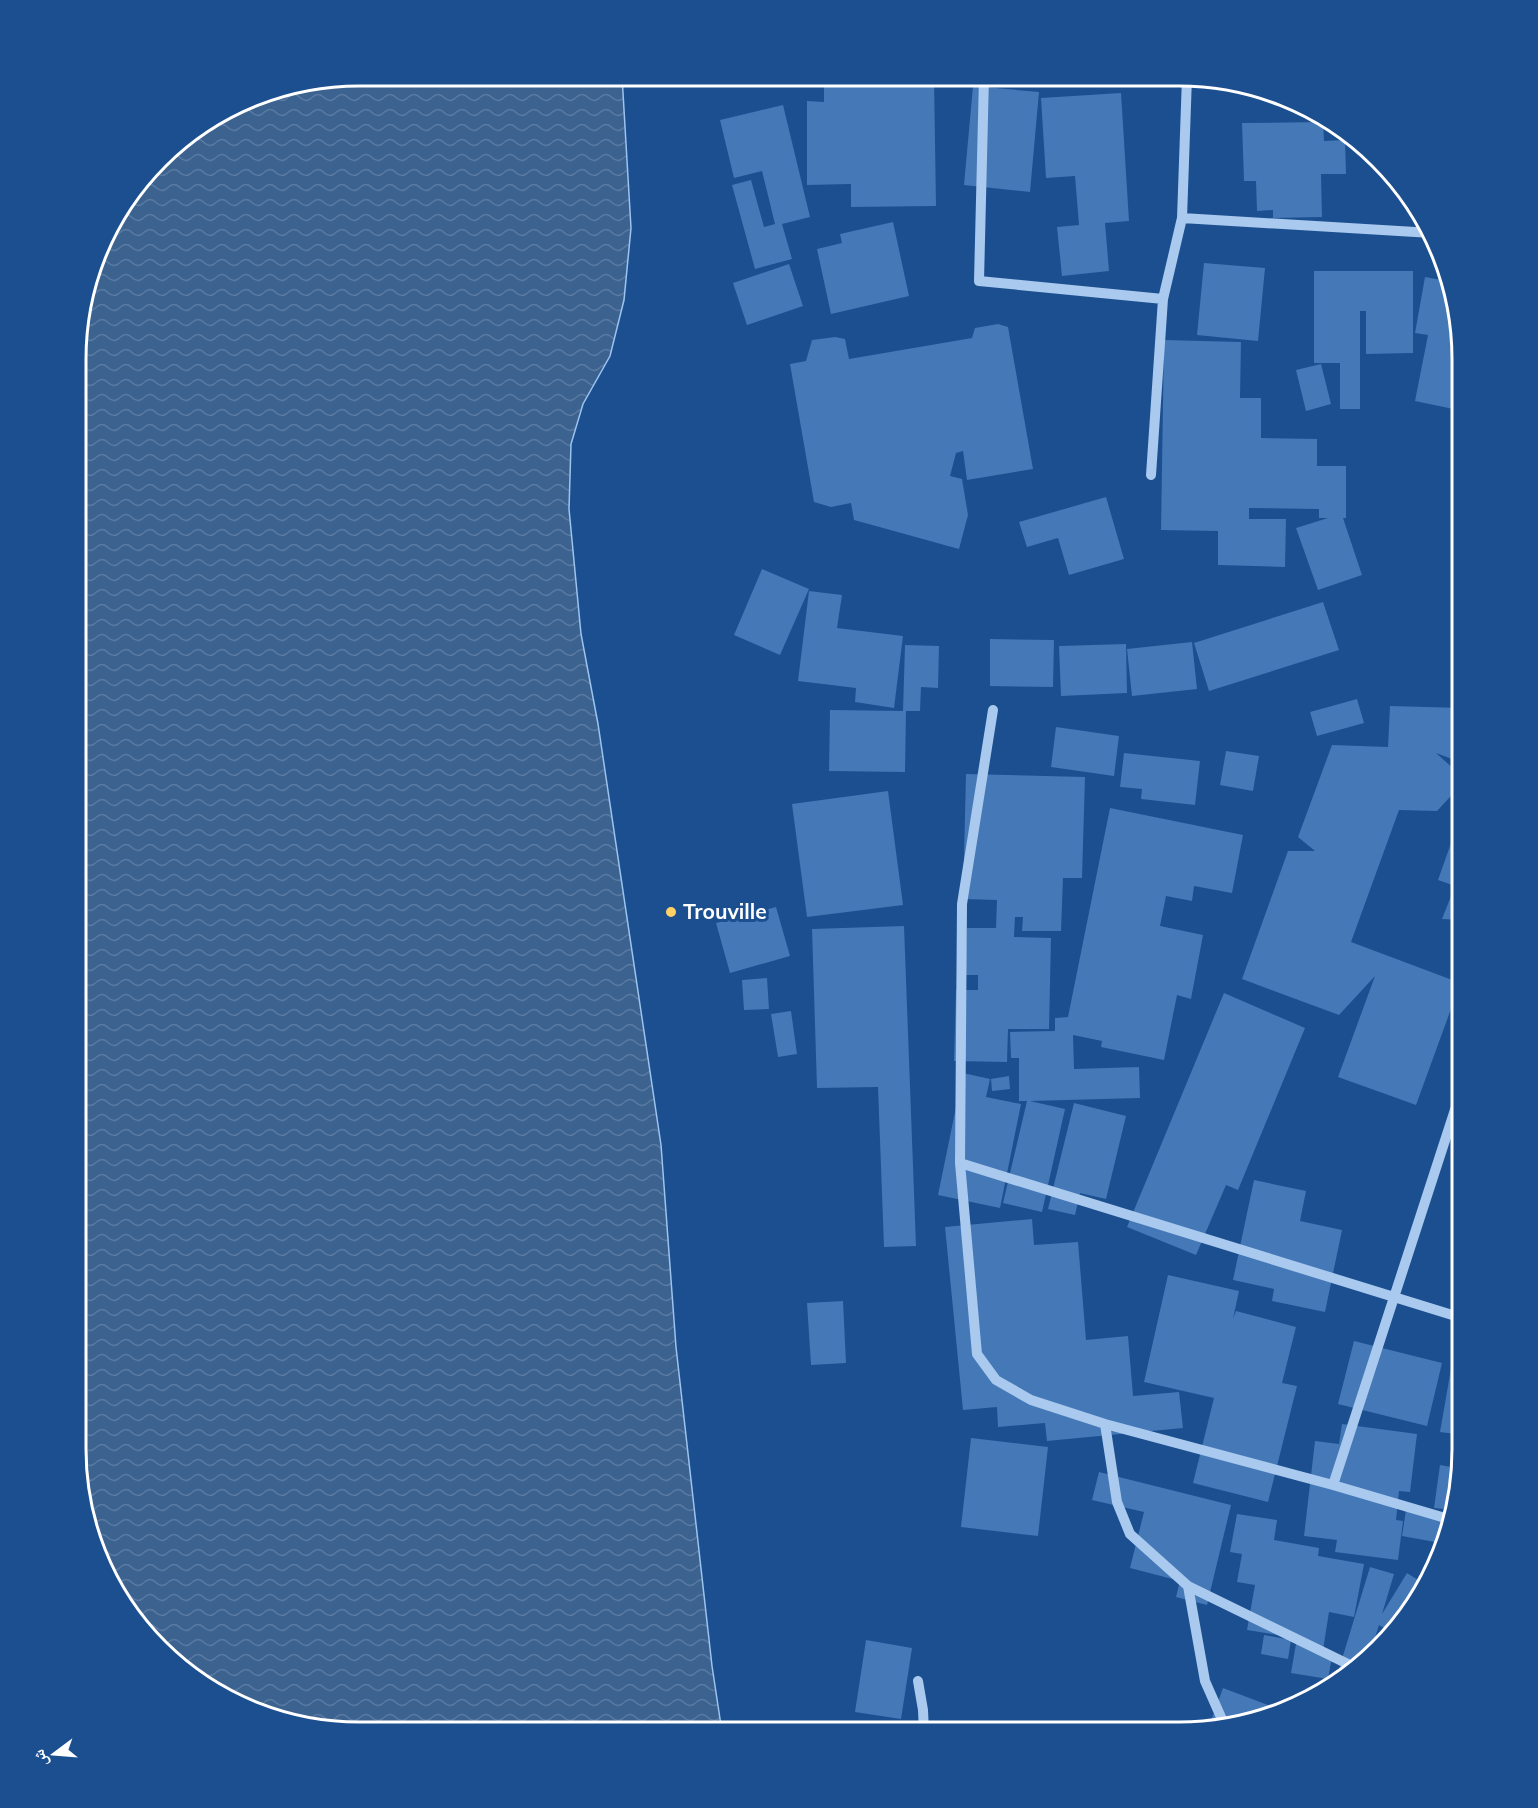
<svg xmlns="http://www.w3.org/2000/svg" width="1538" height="1808" font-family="Mulish,'Noto Naskh Arabic',sans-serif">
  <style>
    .water { fill: url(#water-waves); stroke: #9cc4f0; stroke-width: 1.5 }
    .building { fill: #4478b7 }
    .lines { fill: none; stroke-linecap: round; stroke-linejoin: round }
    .minor { stroke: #a9c9ee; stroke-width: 10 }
    .poi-dot { fill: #ffd166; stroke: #1b4f8f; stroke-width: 2 }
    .labels { text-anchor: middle; stroke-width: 6; stroke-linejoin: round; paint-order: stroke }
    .poi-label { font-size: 21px; font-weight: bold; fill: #fff; stroke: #1b4f8f; text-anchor: start }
    .rim { fill: none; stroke: #fff; stroke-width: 3 }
  </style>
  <defs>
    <pattern id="water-waves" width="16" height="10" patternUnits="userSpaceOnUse" patternTransform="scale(1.5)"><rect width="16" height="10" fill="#3c6290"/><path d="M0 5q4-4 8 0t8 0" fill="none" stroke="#597aa1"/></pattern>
  </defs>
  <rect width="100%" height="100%" fill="#1b4f8f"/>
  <!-- water -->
  <path class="water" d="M359,75l263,1 9,152 -7,72 -14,56 -27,48 -12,40 -2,65 12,125 17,90 63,421 15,202 36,319 10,66h-382l-123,-37 -59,-45 -45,-59 -28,-68 -10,-74 2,-1127 36,-105 59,-72 95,-55z"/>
  <!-- building -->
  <path class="building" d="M824,76l110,1 2,129 -85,1v-23l-44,1v-84l17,1z
    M973,86l66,6 -9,100 -66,-7z
    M1121,93l8,128 -24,2 4,48 -47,5 -5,-49 22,-2 -4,-49 -29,2 -5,-80z
    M783,105l27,112 -28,7 10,35 -37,10 -23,-84 19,-5 13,47 11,-3 -13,-53 -28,7 -14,-58z
    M1323,122l1,19 21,-1 1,34h-25l1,43 -49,1v-8l-16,1 -1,-30h-12l-2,-58z
    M893,222l16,74 -78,18 -14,-65 25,-6 -2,-9z
    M1204,263l61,5 -7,73 -61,-6z
    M789,264l14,42 -56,19 -14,-42z
    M1314,271h99v82l-47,1v-43h-6v98h-20v-46h-26z
    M1425,277l27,5 1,3 10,74v52l-48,-10 13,-66 -13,-2z
    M998,324l10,3 25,142 -66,11 -4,-29 -7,2 -6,23 12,3 6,36 -9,34 -105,-29 -3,-17 -20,4 -17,-5 -24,-138 16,-3 6,-21 23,-3 10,2 4,20 123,-21 3,-10z
    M1164,340l77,2 -1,56h21v40l56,1v27h29v52h-3l19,57 -44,15 -22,-62 32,-10h-9v-9l-70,-1v11h37l-1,48 -67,-2v-34l-57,-1z
    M1321,364l10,40 -25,7 -10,-41z
    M1106,497l18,62 -55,16 -11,-37 -31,9 -8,-25z
    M762,569l47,20 -29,66 -46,-20z
    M809,591l33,4 -5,33 66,8 -9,72 -39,-6 1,-14 -58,-7z
    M1323,602l16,48 -130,41 -15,-48z
    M990,639l64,1 -1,47 -63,-1z
    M1192,642l5,47 -65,7 -5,-47z
    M1126,644l1,49 -66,3 -2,-50z
    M905,645l34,1 -1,42 -17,-1 -1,24h-14l-1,61 -76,-1 1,-61 73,1z
    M1357,699l7,24 -47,13 -7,-24z
    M1390,706l73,2v55l-27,-10 27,24v6l-26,28 -38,-1 -48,132 104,39v17l-39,107 -78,-28 37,-101 -36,39 -97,-36 46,-128h27l-17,-14 34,-92 56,2z
    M1056,727l63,9 -5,40 -63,-9z
    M1226,751l33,5 -6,35 -33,-6z
    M1124,753l76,8 -5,44 -54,-6 1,-10 -22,-2z
    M966,774l119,3 -3,101h-19l-2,53h-39l1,-14h-8l-1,20 37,1 -2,91h-41l-1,33 -53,-1 2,-71h22v-15h-13l2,-47h29l1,-28 -34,-1z
    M888,791l15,114 -96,12 -15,-113z
    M1110,808l133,27 -11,58 -38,-7 -2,15 -26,-5 -6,30 43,9 -12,64 -14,-4 -13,65 -63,-13 1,-6 -29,-6 1,34 65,-2 1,31 -110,3 35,8 -23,103 -39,-9 24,-102h-8v-43h-8l-1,-26 45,-1v-13l13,-1z
    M1462,812l1,108 -21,-1 13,-33 -17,-6z
    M776,907l14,49 -60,17 -14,-50z
    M904,926l12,320 -32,1 -6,-160 -61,1 -5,-159z
    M767,978l2,31 -25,1 -2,-30z
    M1224,993l81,35 -67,162 -12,-5 -30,70 -69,-28z
    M791,1011l6,43 -19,3 -7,-43z
    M963,1073l27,6 -4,18 35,7 -21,104 -62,-13z
    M1009,1076l1,13 -18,2 -1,-12z
    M1074,1103l52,13 -20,83 -26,-6 -5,22 -27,-6z
    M1254,1180l52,11 -6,30 42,9 -17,82 -53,-11 2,-12 -41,-9z
    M1032,1219l2,26 44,-3 8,98 42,-4 5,60 46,-4 4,36 -136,13 -2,-18 -47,4 -1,-20 -34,3 -18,-183z
    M1168,1275l71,16 -6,28 3,-8 60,16 -14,56 15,3 -29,116 -75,-19 21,-85 -70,-16z
    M843,1301l3,62 -35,2 -4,-62z
    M1354,1341l88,22 -15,63 -89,-22z
    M1452,1363l10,2v70l-22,-3z
    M1342,1424l75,10 -7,58 -11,-1 -3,29 7,1 -5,39 -63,-8 2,-12 -33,-4 11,-95 24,3z
    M971,1438l77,9 -10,89 -77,-9z
    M1440,1465l22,4 -8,41 -20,-2z
    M1099,1472l132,33 -24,100 -31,-8 4,-16 -50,-13 14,-56 -52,-12z
    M1406,1510l47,6 -7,28 -44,-8z
    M1237,1514l40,6 -3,20 45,8 -1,8 46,8 -10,53 -25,-5 -6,38 10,1 -5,28 -37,-6 6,-35 -50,-8 8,-45 -18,-3 5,-28 -12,-2z
    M1370,1567l24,7 -12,40 25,-41 19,12 -11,22 -26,24 -10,-6 -7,22 -37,35z
    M1264,1635l27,5 -3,19 -27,-5z
    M866,1640l46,8 -11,71 -46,-7z
    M1223,1688l50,19 2,2 -67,20z"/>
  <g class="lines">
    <!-- minor -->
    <path class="minor" d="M984,77l-5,204 184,18
      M1182,218l250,15
      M1151,475l12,-176 19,-81 5,-141
      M993,710l-31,194 -2,259 17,191 19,26 35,20 74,24 228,61 119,35
      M960,1163l502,155
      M1105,1424l12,78 13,32 58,52 164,80
      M1333,1485l130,-400
      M1188,1586l17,95 19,43
      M918,1681l5,29 1,22"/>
  </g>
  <!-- markers -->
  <circle class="poi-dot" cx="671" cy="912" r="6"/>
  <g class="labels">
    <!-- poi labels -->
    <g class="poi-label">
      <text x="683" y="919">Trouville</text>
    </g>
  </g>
  <!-- crop -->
  <path d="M0 0H1538V1808H0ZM359 86H1179A273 273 0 0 1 1452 359V1449A273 273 0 0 1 1179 1722H359A273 273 0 0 1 86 1449V359A273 273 0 0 1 359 86Z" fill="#1b4f8f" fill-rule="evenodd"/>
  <path class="rim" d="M359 86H1179A273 273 0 0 1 1452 359V1449A273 273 0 0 1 1179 1722H359A273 273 0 0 1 86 1449V359A273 273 0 0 1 359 86Z"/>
  <!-- north arrow -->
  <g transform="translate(54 1754) rotate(254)" stroke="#1b4f8f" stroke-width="4.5" paint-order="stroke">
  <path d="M0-4.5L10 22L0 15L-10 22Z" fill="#ffffff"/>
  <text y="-9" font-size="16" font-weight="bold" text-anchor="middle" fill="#ffffff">ش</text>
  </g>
</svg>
